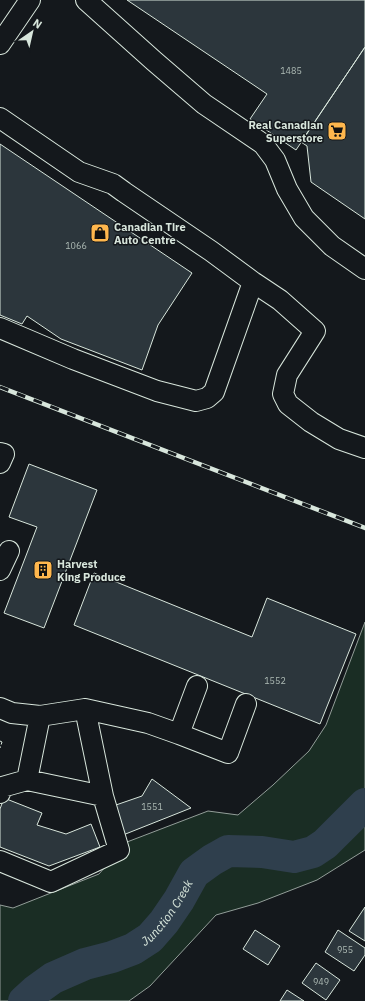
<svg xmlns="http://www.w3.org/2000/svg" width="365" height="1001" font-family="'IBM Plex Sans',sans-serif">
  <style>
    .green { fill: #1a2d24; stroke: #939e99 }
    .lines { fill: none; stroke-linecap: round; stroke-linejoin: round }
    .river { stroke: #2f3f4d; stroke-width: 32 }
    .building { fill: #2c363c; stroke: #d8e6dc }
    .minor-casing { stroke: #d8e6dc; stroke-width: 22 }
    .minor { stroke: #14181c; stroke-width: 20 }
    .rail-casing { stroke: #d8e6dc; stroke-width: 4.5 }
    .rail { stroke: #14181c; stroke-width: 3; stroke-dasharray: 9; stroke-linecap: butt }
    .fence { stroke: #d8e6dc; stroke-width: 1; stroke-dasharray: 5 2; stroke-linecap: butt }
    .labels { text-anchor: middle; stroke-width: 3; stroke-linejoin: round; paint-order: stroke }
    .number-label { font-size: 9px; fill: #adbab4 }
    .poi-label { font-size: 11px; font-weight: bold; fill: #d8e6dc; stroke: #14181c; text-anchor: start }
    .water-label { font-size: 12px; font-style: italic; fill: #d8e6dc; stroke: #14181c }
  </style>
  <rect width="100%" height="100%" fill="#14181c"/>
  <!-- green -->
  <path class="green" d="M365,622v228l-48,30 -59,23 -42,12 -66,71 -21,15h-129v-96l13,3 86,-34 28,-32 81,-31 30,4 35,-30 36,-34 17,-26z"/>
  <g class="lines">
    <!-- river -->
    <path class="river" id="s1" d="M24,1001l11,-10 18,-13 32,-14 27,-7 21,-8 17,-11 14,-16 15,-22 15,-27 18,-13 16,-9 34,1 32,5 19,-5 12,-8 40,-40"/>
  </g>
  <!-- building -->
  <path class="building" d="M127,0h238v47l-69,103 -46,-31 17,-25z
    M365,47v172l-54,-37 -4,-36 -6,-4z
    M0,144l192,129 -34,52 -16,45 -81,-31 -34,-23 -5,8 -22,-9z
    M29,464l68,26 -53,138 -40,-15 33,-86 -28,-10z
    M94,573l158,64 15,-39 89,36 -36,90 -246,-99z
    M152,779l39,29 -68,27 -10,-29 29,-10z
    M4,798l38,15 -5,12 29,9 25,-10 9,23 -51,19 -49,-19v-38z
    M365,907v34l-16,-10z
    M255,930l25,16 -12,19 -25,-16z
    M338,930l27,18v7l-11,16 -29,-19z
    M316,963l24,17 -14,20 -24,-17z
    M287,990l17,11h-24z"/>
  <g class="lines">
    <!-- minor casing -->
    <g class="minor-casing">
      <path id="minor" d="M86,0l68,61 50,43 59,40 12,16 12,29 17,29 28,28 33,23
        M0,44l30,-44
        M0,118l79,54 34,12 11,8 87,59 42,31 27,18 35,31 -28,44 -4,19 5,10 23,18 28,17 26,9
        M0,328l73,31 84,32 39,10 11,-3 7,-6 39,-110
        M0,453l4,1 -4,9
        M0,570l9,-19
        M0,708l12,5 28,3 45,-7 63,14 31,11 18,-48
        M40,716l-13,64 76,16 -18,-87
        M179,734l49,19 18,-49
        M0,793l2,-6 25,-7
        M0,861l51,21 68,-32 -16,-54"/>
    </g>
    <!-- minor -->
    <use href="#minor" class="minor"/>
    <!-- rail casing -->
    <g class="rail-casing">
      <path id="rail" d="M0,387l365,141"/>
    </g>
    <!-- rail -->
    <use href="#rail" class="rail"/>
    <!-- fence -->
    <path class="fence" d="M0,741l2,1 -2,6"/>
  </g>
  <!-- icons -->
  <defs>
    <g id="supermarket-square" transform="scale(1)"><rect x="-9" y="-9" width="18" height="18" rx="4" fill="#ffb74d" stroke="#14181c"/><path d="M-6-5.5h2.5l.6 2H6L4.5 2H-2.5L-4.4-4H-6ZM-1.5 3.2a1.3 1.3 0 1 0 .1 0ZM3 3.2a1.3 1.3 0 1 0 .1 0Z" fill="#111"/></g>
    <g id="shop-square" transform="scale(1)"><rect x="-9" y="-9" width="18" height="18" rx="4" fill="#ffb74d" stroke="#14181c"/><path d="M-5-2.5h2.3a2.7 3.5 0 0 1 5.4 0H5L5.5 6h-11ZM-1.5-2.5h3a1.5 2.3 0 0 0-3 0Z" fill="#111"/></g>
    <g id="building-square" transform="scale(1)"><rect x="-9" y="-9" width="18" height="18" rx="4" fill="#ffb74d" stroke="#14181c"/><path d="M-4-6H4V6H1V3H-1V6H-4ZM-2.5-4.3h1.7v1.8h-1.7ZM.8-4.3h1.7v1.8H.8ZM-2.5-1h1.7V.8h-1.7ZM.8-1h1.7V.8H.8Z" fill="#111"/></g>
  </defs>
  <g fill-rule="evenodd">
    <use href="#supermarket-square" x="337" y="131"/>
    <use href="#shop-square" x="100" y="233"/>
    <use href="#building-square" x="43" y="570"/>
  </g>
  <g class="labels">
    <!-- number labels -->
    <g class="number-label">
      <text x="291" y="74">1485</text>
      <text x="76" y="249">1066</text>
      <text x="275" y="684">1552</text>
      <text x="152" y="810">1551</text>
      <text x="345" y="953">955</text>
      <text x="321" y="985">949</text>
    </g>
    <!-- poi labels -->
    <g class="poi-label">
      <text x="323" y="129" text-anchor="end">Real Canadian<tspan x="323" dy="13">Superstore</tspan></text>
      <text x="114" y="231">Canadian Tire<tspan x="114" dy="13">Auto Centre</tspan></text>
      <text x="57" y="568">Harvest<tspan x="57" dy="13">King Produce</tspan></text>
    </g>
    <!-- water labels -->
    <g class="water-label">
      <text dy="4" stroke="none"><textPath href="#s1" startOffset="173">Junction Creek</textPath></text>
    </g>
  </g>
  <!-- north arrow -->
  <g transform="translate(32 32) rotate(34)" stroke="#14181c" stroke-width="3" paint-order="stroke">
  <path d="M0-3L7 15L0 10L-7 15Z" fill="#d8e6dc"/>
  <text y="-6" font-size="11" font-weight="bold" text-anchor="middle" fill="#d8e6dc">N</text>
  </g>
</svg>
